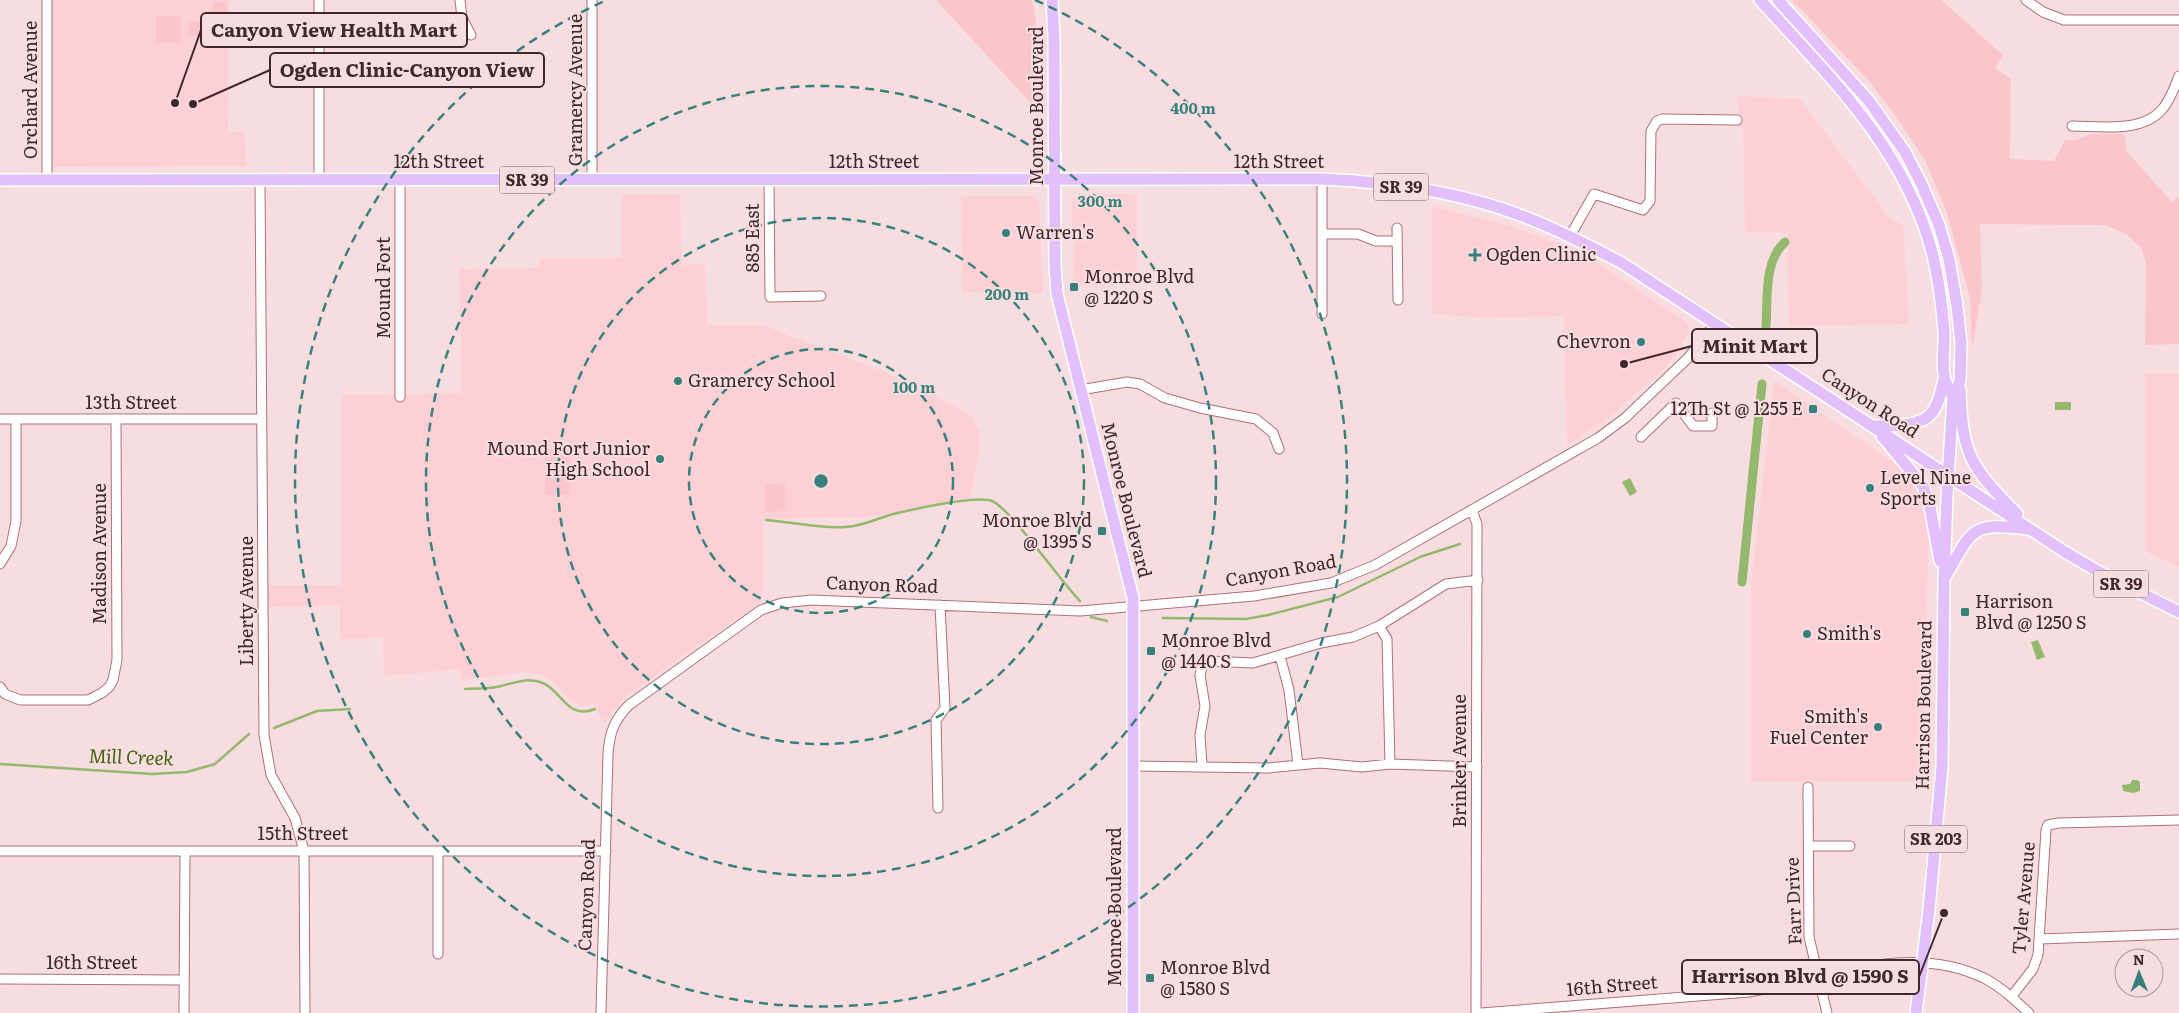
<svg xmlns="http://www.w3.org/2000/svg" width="2179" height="1013" font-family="Literata,serif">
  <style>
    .built { fill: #fdd0d6 }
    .green { fill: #fac6cc }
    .water { fill: #94b96e }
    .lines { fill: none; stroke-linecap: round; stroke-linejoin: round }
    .stream { stroke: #94b96e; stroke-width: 2.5 }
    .canal { stroke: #94b96e; stroke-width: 9 }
    .minor-casing { stroke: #ac717a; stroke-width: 11 }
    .major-casing { stroke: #fff; stroke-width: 14 }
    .minor { stroke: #fff; stroke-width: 9 }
    .major { stroke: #e3bffc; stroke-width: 11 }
    .ring { fill: none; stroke: #38807b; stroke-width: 2.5; stroke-dasharray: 9 6 }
    .poi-dot { fill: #38807b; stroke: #f8dde0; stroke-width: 2 }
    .labels { text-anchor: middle; stroke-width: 4; stroke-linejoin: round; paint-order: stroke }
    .shield { fill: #f8dde0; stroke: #775e61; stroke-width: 1 }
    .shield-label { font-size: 16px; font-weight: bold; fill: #40272b }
    .street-label { font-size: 18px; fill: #40272b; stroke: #f8dde0 }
    .poi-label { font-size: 18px; fill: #40272b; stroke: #f8dde0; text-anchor: start }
    .water-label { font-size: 19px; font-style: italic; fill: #426313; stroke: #f8dde0 }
    .centre { fill: #38807b; stroke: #f8dde0; stroke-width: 2.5 }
    .ring-label { font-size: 15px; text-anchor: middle; font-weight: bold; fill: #38807b; stroke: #f8dde0; stroke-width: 4; stroke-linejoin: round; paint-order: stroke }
    .leader { fill: none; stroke: #40272b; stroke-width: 2 }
    .callout-dot { fill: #40272b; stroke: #f8dde0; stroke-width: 2 }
    .callout { fill: #f8dde0; stroke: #40272b; stroke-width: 2 }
    .callout-label { font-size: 19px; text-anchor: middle; font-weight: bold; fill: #40272b }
  </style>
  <rect width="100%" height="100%" fill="#f8dde0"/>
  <!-- built -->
  <path class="built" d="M50,0h179l-1,132h17l1,34 -195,1z
    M1738,96l62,3 91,121 12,4 6,100 -120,2 -2,-93 -42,-1 -2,-104 -5,-1z
    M1079,194h58v90l-63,2 -2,-81 2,-7z
    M622,195h58l2,70 23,-1 2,61h55l128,49 68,34 14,9 7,13v22l-9,47 -104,18 -103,2 -1,82 -132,92 -15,15 -10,15 -8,-11 2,-8 -16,1 -12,-3 -19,-22 -17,-7 -10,-1 -64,8 -1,-11 -76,7 -1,-38 -43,1v-33l-72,1v-22h74v-190l120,-2 -3,-124 80,-1 1,-10h82z
    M961,196h71l7,4 4,93 -81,-1z
    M1432,206l78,20 46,17 41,20 88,58 4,7 -2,7 -19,30 -57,51 -44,29 -3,-129 -80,2 -52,-4z
    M2145,373h34v194l-34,-16z
    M1774,381l129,88 8,8 12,19 6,29 -8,256h-170v-195z"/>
  <!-- green -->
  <path class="green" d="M936,0h96l3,12 3,99z
    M1792,0h149l62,55 -8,13 16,11 -1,80 44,2 11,-21h11l15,-6h33l3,18 45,50 7,-5v147l-34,1 1,-83 -5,-14 -15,-14 -21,-9 -125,-1 2,66 -10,59 -2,-51 -23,-85 -22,-53 -30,-45 -26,-34z
    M213,2h13v20h-13z
    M156,16h25v27l-25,-1z
    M189,22h19v15l-20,-1z
    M545,449h25v46h-25z
    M785,483l1,28 -20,1 -1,-28z"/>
  <!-- water -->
  <path class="water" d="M2055,402h16v8h-16z
    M1630,478l7,14 -7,4 -8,-14z
    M2038,640l7,17 -8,3 -6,-18z
    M2132,780h5l3,2v9l-7,2 -10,-2 -1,-6 8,-1z"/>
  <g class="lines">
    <!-- stream -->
    <path class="stream" d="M766,520c26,2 54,9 80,7 18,-1 34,-10 51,-14 18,-4 80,-18 95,-12 19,8 68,80 88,100
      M1091,617l16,4
      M1163,618l83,1 22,-4 70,-18 82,-40 40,-13
      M465,689c11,-1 21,0 32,-2 15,-3 30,-11 46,-4 20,9 24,37 52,26
      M274,728l43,-17 33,-2
      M0,764l152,10 35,-2 28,-8 34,-30"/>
    <!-- canal -->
    <path class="canal" d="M1766,327c2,-27 -3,-65 19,-85
      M1742,582l20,-198"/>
    <!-- minor casing -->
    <g class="minor-casing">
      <path id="minor" d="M319,0v180
        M460,0l2,18 9,17
        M592,0v179
        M2026,0l17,12 21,8h115
        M2072,126c29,0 72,8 92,-19 7,-9 11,-21 15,-31
        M769,179l1,118 51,-1
        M47,180v-180
        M260,180l4,555 7,40 24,43 9,33 1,162
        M400,180v217
        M1397,228l1,72
        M1323,234h35l18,7h21
        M1570,236l24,-42 49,16 7,-9 1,-70 6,-10 5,-2 75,1
        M1322,314v-135
        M1080,390l47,-8 13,2 25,14 35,10 56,11 17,14 6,16
        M0,419h262
        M1641,437l35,-34 17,23h19v-13
        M1472,510l5,14 -1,489
        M0,564l11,-18 5,-25v-102
        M1379,626l8,13 3,125
        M1280,656l9,34 9,75
        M0,687l5,7 15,6h68l14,-7 7,-6 4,-7 4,-20 -1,-241
        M1133,766l135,2 52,-5 42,4 28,-3 87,3
        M1202,766l-2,-31 5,-29 -5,-31 2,-8 5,-6 46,2 68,-20 32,-6 26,-11 67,-42 32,-4
        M1808,787l1,150 18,76
        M938,808l-2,-88 9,-12 -5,-103
        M1809,846h41
        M0,851h606
        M438,851v103
        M2039,939l140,-5
        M0,979l184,1
        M2011,997l22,-28 5,-14 8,-125 2,-5 11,-2 120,-3
        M184,1013l1,-162
        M601,1013l7,-258c1,-21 6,-35 21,-50l132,-95 21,-7 30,-3 268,11 174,-15 77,-13 44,-18 223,-127 27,-20 63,-60 27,-34
        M1481,1013l268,-21c78,-12 158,-51 235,-14 17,9 31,22 45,35"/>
    </g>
    <!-- major casing -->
    <g class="major-casing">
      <path id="major" d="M1052,0l2,37 1,228 2,29 76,304v415
        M1760,0c70,77 147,151 173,256 6,25 9,49 11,75 1,14 -3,36 1,49 2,6 5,12 8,17
        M1778,0l91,101 36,51 16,31 18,42 10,34 8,47 4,38 -1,37 -7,16 -6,99 -3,83 -2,188 -13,143 -13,103
        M0,180l1322,-1c68,3 140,13 203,38 34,13 65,29 97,46l443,289 34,20 80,40
        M1960,389c2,67 11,78 57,125
        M1875,426c20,-1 51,3 61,-20 4,-8 6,-18 8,-27
        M1882,436l41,50 7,21 10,54
        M1945,577c28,-48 25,-55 83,-48"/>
    </g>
    <!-- minor -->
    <use href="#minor" class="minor"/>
    <!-- major -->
    <use href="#major" class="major"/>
  </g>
  <!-- distance rings -->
  <g class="ring">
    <circle cx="821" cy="481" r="132"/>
    <circle cx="821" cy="481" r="263"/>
    <circle cx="821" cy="481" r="395"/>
    <path d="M1035 0A526 526 0 1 1 607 0"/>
  </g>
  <!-- markers -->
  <g class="poi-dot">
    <circle cx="1006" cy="233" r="5"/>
    <path d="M1472.5 247.5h5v5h5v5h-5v5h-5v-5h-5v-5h5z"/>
    <rect x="1069" y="282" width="10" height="10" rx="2.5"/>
    <circle cx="1641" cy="342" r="5"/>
    <circle cx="678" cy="381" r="5"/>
    <rect x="1808" y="404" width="10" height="10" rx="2.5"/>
    <circle cx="660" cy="459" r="5"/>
    <circle cx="1870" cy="488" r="5"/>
    <rect x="1097" y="526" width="10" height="10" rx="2.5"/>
    <rect x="1960" y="607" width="10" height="10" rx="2.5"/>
    <circle cx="1807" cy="634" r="5"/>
    <rect x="1146" y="646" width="10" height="10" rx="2.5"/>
    <circle cx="1878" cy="727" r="5"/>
    <rect x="1145" y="973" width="10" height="10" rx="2.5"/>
  </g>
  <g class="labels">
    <!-- shield labels -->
    <g class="shield">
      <rect x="499.5" y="166.5" width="55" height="27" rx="4"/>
      <rect x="1373.5" y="173.5" width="55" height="27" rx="4"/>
      <rect x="2093.5" y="570.5" width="55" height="27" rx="4"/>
      <rect x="1905" y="825.5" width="62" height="27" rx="4"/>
    </g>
    <g class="shield-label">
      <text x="527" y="186">SR 39</text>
      <text x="1401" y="193">SR 39</text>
      <text x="2121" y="590">SR 39</text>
      <text x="1936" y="845">SR 203</text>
    </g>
    <!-- street labels -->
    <g class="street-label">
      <text transform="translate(31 90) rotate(-90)" y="6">Orchard Avenue</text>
      <text transform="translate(576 90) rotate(-90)" y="6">Gramercy Avenue</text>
      <text transform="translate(1037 106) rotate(-90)" y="6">Monroe Boulevard</text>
      <text x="439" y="168">12th Street</text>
      <text x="874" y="168">12th Street</text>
      <text x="1279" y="168">12th Street</text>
      <text transform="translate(753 238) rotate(-90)" y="6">885 East</text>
      <text transform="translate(384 288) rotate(-90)" y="6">Mound Fort</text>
      <text x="131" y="409">13th Street</text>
      <text transform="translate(1870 403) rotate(33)" y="6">Canyon Road</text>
      <text transform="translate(1126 500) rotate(76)" y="6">Monroe Boulevard</text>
      <text transform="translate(100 554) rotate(-90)" y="6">Madison Avenue</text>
      <text transform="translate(1281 571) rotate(-10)" y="6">Canyon Road</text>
      <text transform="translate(882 585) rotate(2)" y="6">Canyon Road</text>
      <text transform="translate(247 601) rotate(-90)" y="6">Liberty Avenue</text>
      <text transform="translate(1924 705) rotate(-89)" y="6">Harrison Boulevard</text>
      <text transform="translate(1460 761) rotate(-90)" y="6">Brinker Avenue</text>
      <text x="303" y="840">15th Street</text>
      <text transform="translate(587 895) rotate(-88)" y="6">Canyon Road</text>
      <text transform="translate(2024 898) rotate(-85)" y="6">Tyler Avenue</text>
      <text transform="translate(1794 901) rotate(-92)" y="6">Farr Drive</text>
      <text transform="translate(1115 907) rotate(-90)" y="6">Monroe Boulevard</text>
      <text x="92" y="969">16th Street</text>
      <text transform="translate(1612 986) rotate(-5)" y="6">16th Street</text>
    </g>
    <!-- poi labels -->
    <g class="poi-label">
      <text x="1016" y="239">Warren's</text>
      <text x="1486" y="261">Ogden Clinic</text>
      <text x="1084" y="283">Monroe Blvd<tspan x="1084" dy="21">@ 1220 S</tspan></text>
      <text x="1631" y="348" text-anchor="end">Chevron</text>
      <text x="688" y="387">Gramercy School</text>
      <text x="1803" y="415" text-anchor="end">12Th St @ 1255 E</text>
      <text x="650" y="455" text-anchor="end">Mound Fort Junior<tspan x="650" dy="21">High School</tspan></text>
      <text x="1880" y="484">Level Nine<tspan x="1880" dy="21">Sports</tspan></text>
      <text x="1092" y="527" text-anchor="end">Monroe Blvd<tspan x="1092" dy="21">@ 1395 S</tspan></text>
      <text x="1975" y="608">Harrison<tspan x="1975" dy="21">Blvd @ 1250 S</tspan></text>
      <text x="1817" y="640">Smith's</text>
      <text x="1161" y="647">Monroe Blvd<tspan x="1161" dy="21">@ 1440 S</tspan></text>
      <text x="1868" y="723" text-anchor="end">Smith's<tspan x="1868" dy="21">Fuel Center</tspan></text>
      <text x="1160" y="974">Monroe Blvd<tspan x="1160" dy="21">@ 1580 S</tspan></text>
    </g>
    <!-- water labels -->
    <g class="water-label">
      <text transform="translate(131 757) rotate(2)" y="7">Mill Creek</text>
    </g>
  </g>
  <circle cx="821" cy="481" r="8" class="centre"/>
  <g class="ring-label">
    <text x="1193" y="114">400 m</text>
    <text x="1100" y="207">300 m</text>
    <text x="1007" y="300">200 m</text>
    <text x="914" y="393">100 m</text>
  </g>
  <!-- callouts -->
  <path class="leader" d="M175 103L201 30M193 104L270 70M1624 364L1692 346M1944 913L1919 977"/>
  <g class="callout-dot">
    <circle cx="175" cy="103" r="5"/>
    <circle cx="193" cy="104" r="5"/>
    <circle cx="1624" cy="364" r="5"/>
    <circle cx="1944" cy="913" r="5"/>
  </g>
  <g class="callout">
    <rect x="201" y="13" width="266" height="34" rx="5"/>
    <rect x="270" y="53" width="274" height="34" rx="5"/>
    <rect x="1692" y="329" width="125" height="34" rx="5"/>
    <rect x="1682" y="960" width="237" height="34" rx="5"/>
  </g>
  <g class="callout-label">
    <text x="334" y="37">Canyon View Health Mart</text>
    <text x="407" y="77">Ogden Clinic-Canyon View</text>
    <text x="1755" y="353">Minit Mart</text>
    <text x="1800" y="983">Harrison Blvd @ 1590 S</text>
  </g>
  <!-- north arrow -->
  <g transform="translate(2139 973) rotate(359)"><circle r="24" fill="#f8dde0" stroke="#ae9498"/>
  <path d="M0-4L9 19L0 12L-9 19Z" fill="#38807b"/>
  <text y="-8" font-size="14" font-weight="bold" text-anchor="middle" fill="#40272b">N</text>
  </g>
</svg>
